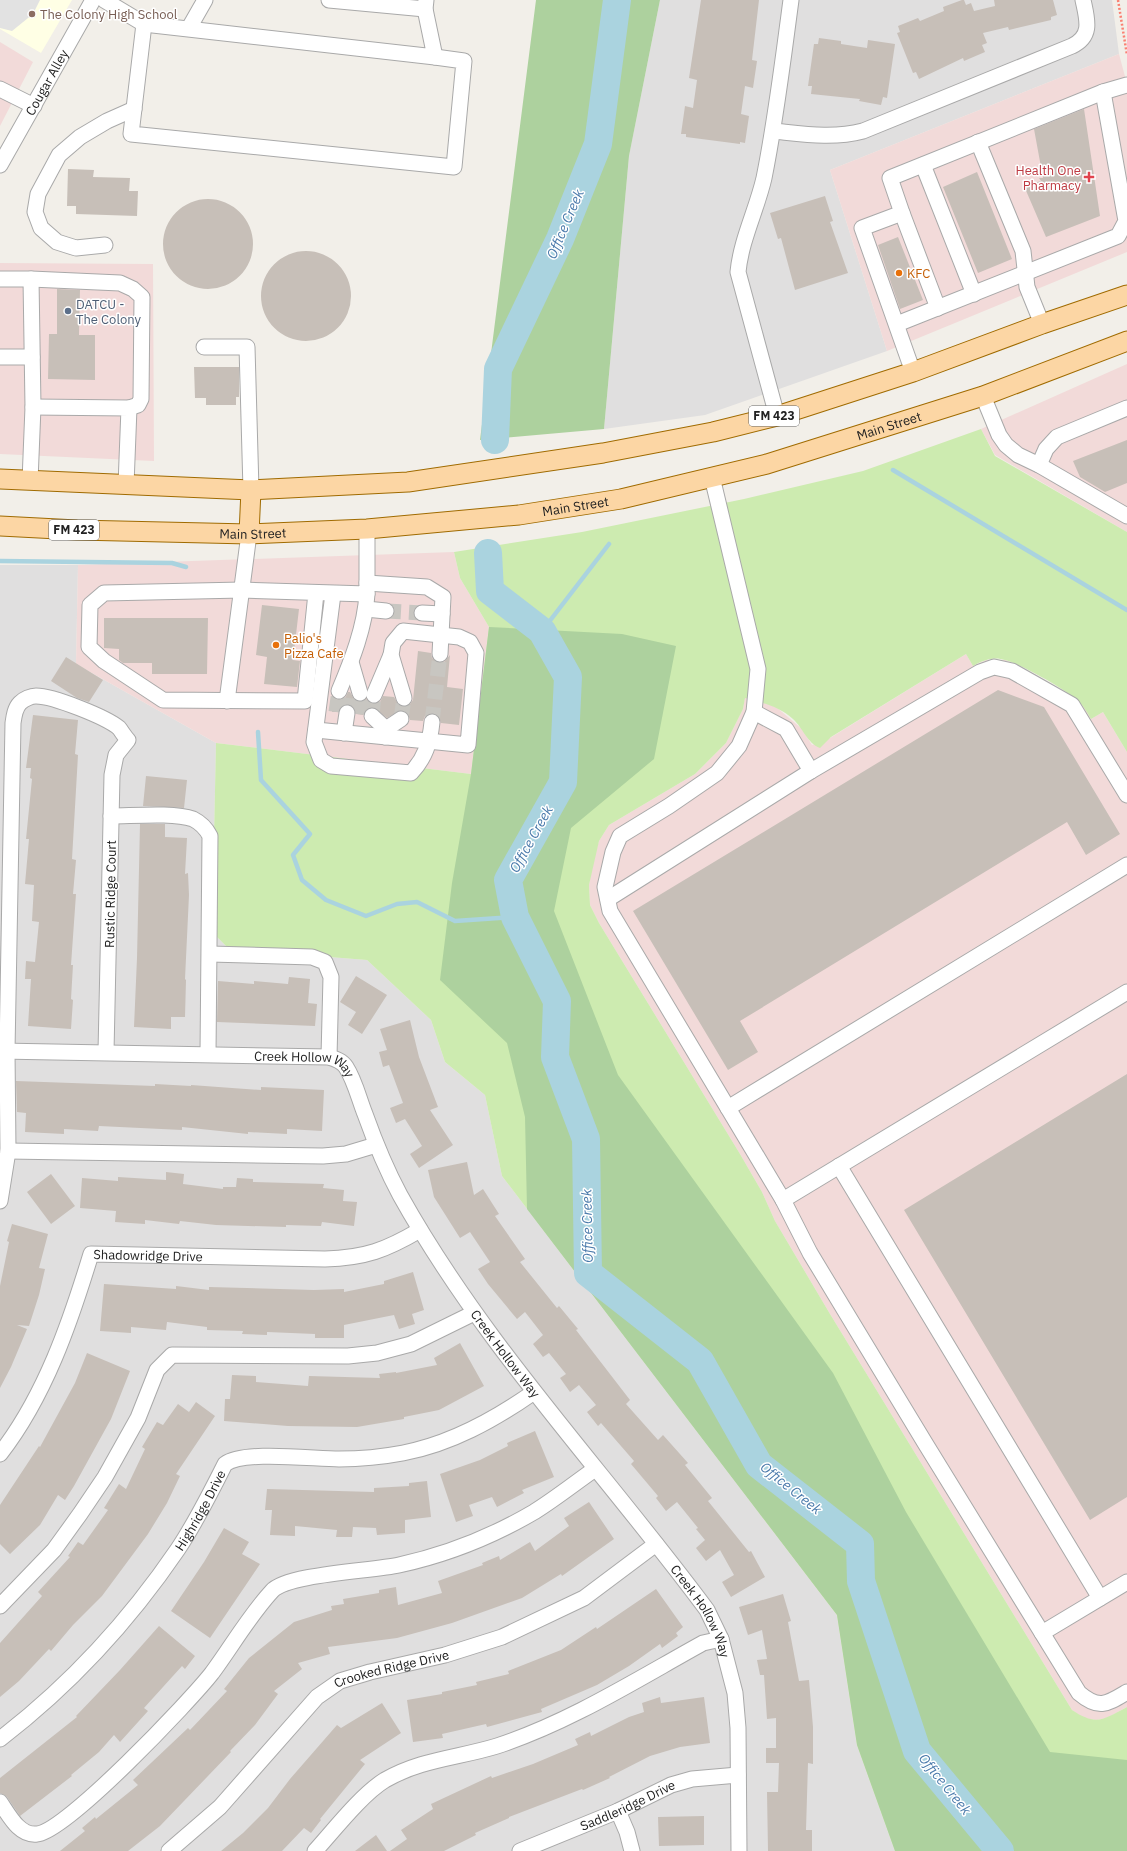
<svg xmlns="http://www.w3.org/2000/svg" width="1127" height="1851" font-family="'IBM Plex Sans',sans-serif">
  <style>
    .residential { fill: #e0dfdf }
    .commercial { fill: #f2dad9 }
    .education { fill: #ffffe5 }
    .grass { fill: #cdebb0 }
    .forest { fill: #add19e }
    .parking { fill: #e2e2e2 }
    .lines { fill: none; stroke-linecap: round; stroke-linejoin: round }
    .stream { stroke: #aad3df; stroke-width: 4.5 }
    .river { stroke: #aad3df; stroke-width: 28 }
    .building { fill: #c7bfb8 }
    .minor-tunnel { stroke: #c8c6c1; stroke-width: 15; stroke-dasharray: 15 8; stroke-linecap: butt }
    .minor-casing { stroke: #a9a9a9; stroke-width: 17 }
    .major-casing { stroke: #a06b00; stroke-width: 21 }
    .path { stroke: #fa8072; stroke-width: 2.5; stroke-dasharray: 2 2; stroke-linecap: butt }
    .minor { stroke: #fff; stroke-width: 15 }
    .major { stroke: #fcd6a4; stroke-width: 19 }
    .education-dot { fill: #8d6e63; stroke: #fff; stroke-width: 1.5 }
    .health-dot { fill: #e0444e; stroke: #fff; stroke-width: 1.5 }
    .food-dot { fill: #e8710a; stroke: #fff; stroke-width: 1.5 }
    .service-dot { fill: #5c6f8a; stroke: #fff; stroke-width: 1.5 }
    .labels { text-anchor: middle; stroke-width: 3; stroke-linejoin: round; paint-order: stroke }
    .shield { fill: #fff; stroke: #646464; stroke-width: 1 }
    .shield-label { font-size: 12px; font-weight: bold; fill: #222 }
    .education-label { font-size: 13px; fill: #785e54; stroke: #fff; text-anchor: start }
    .street-label { font-size: 13px; fill: #222; stroke: #fff }
    .health-label { font-size: 13px; fill: #be3a42; stroke: #fff; text-anchor: end }
    .food-label { font-size: 13px; fill: #c56008; stroke: #fff; text-anchor: start }
    .service-label { font-size: 13px; fill: #4e5e75; stroke: #fff; text-anchor: start }
    .water-label { font-size: 14px; font-style: italic; fill: #4a7aab; stroke: #fff }
  </style>
  <rect width="100%" height="100%" fill="#f2efe9"/>
  <!-- residential -->
  <path class="residential" d="M660,0h452l7,54 -289,116 57,181 -182,64 -101,14 25,-273z
    M0,565h78l-2,99 140,79 -4,189 17,17 138,11 64,60 14,42 40,33 17,81 335,439 20,130 38,106h-895z"/>
  <!-- commercial -->
  <path class="commercial" d="M0,42l33,20 -33,64z
    M1119,54l8,30v168l-240,99 -57,-181z
    M0,263l153,1 1,197 -154,-7z
    M1127,364v168l-132,-77 -14,-26z
    M454,552l6,26 29,49 -18,147 -255,-31 -140,-79 2,-99z
    M966,654l7,12 13,-6h20l30,15 40,24 10,10 5,10 12,-7 24,40v955l-20,11 -10,2 -12,-1 -13,-9 -242,-396 -55,-93 -13,-29 -22,-38 -141,-231 -9,-18 -1,-20 4,-25 6,-19 10,-16 86,-51 31,-31 17,-34 2,-12 30,9 27,23 10,16 18,-7z"/>
  <!-- education -->
  <path class="education" d="M0,0h72l-31,53 -41,-24z"/>
  <!-- grass -->
  <path class="grass" d="M981,429l14,27 132,76v220l-24,-40 -12,7c-4,-7 -8,-14 -15,-20 -12,-10 -55,-35 -71,-39 -11,-4 -22,0 -32,6l-7,-12 -135,83 -11,11c-13,-5 -17,-20 -27,-29 -14,-13 -30,-16 -48,-21l-2,11 -17,34 -31,31 -86,51 -10,16 -10,44 1,20 9,18 141,231 22,38 13,29 55,93 242,396c24,16 31,10 55,-3v144h-232l-38,-106 -20,-130 -335,-439 -17,-81 -40,-33 -14,-42 -64,-60 -138,-11 -17,-17 4,-189 255,31 18,-147 -29,-49 -6,-26 128,-20 162,-33 119,-28z"/>
  <!-- forest -->
  <path class="forest" d="M536,0h124l-31,156 -25,273 -124,11z
    M489,627l133,7 54,12 -22,113 -83,69 -17,83 64,164 215,298 73,139 144,240 77,8v91h-232l-38,-106 -20,-130 -310,-406 -2,-92 -18,-74 -67,-63 12,-97 19,-109z"/>
  <!-- parking -->
  <path class="parking" d="M0,0h40l-7,14 -21,17 -12,-3z"/>
  <g class="lines">
    <!-- stream -->
    <path class="stream" d="M893,470l234,140
      M0,561l172,2 14,4
      M542,631l67,-87
      M258,732l3,48 49,54 -17,21 9,25 24,20 40,16 31,-12 20,-2 38,19 60,-4"/>
    <!-- river -->
    <path class="river" d="M495,440l3,-71 62,-130 38,-95 19,-144
      M488,553l2,38 52,40 26,46 -5,105 -55,98 7,37 42,84 -2,56 31,82 2,134 112,88 59,104 101,79 1,37 56,170 83,100"/>
  </g>
  <!-- building -->
  <path class="building" d="M701,0h58l-7,60 5,1 -4,27 -8,-2 -4,28 8,2 -4,27 -5,-1v2l-54,-7v-3h-5l4,-28 8,2 4,-28 -8,-2z
    M962,0h2l2,5 5,-2 3,8 21,-5 -1,-6h59l4,15 -6,2v3l-42,10 -1,-3 -25,6 4,10 -5,2 3,7 -21,9 -1,-3 -44,21 -3,-7 -3,1 -16,-40 3,-1 -2,-6 20,-8 2,3 24,-10 -1,-4z
    M819,38l22,3v3l26,4 1,-8 27,4 -8,54 -4,-1 -2,8 -22,-4 1,-2 -49,-5 1,-8h-4l6,-42h4z
    M1084,109l16,107 -54,21 -22,-51 17,-5 -2,-3h4l-9,-49z
    M68,169l26,1 -1,7 37,1 -1,13h9l-1,25 -61,-2v-8h-9z
    M977,172l35,87 -34,14 -35,-86z
    M825,196l8,25 -3,1 18,51 -53,17 -14,-52 -3,1 -8,-26z
    M163 244a45 45 0 1 1 90 0a45 45 0 1 1-90 0Z
    M898,237l25,63 -23,9 -22,-64z
    M261 296a45 45 0 1 1 90 0a45 45 0 1 1-90 0Z
    M57,289l23,1 -1,45h16v45l-47,-1 1,-45h8z
    M194,367h45v30h-3v8h-30v-7h-11z
    M1127,440v43l-22,9 -25,-15 -7,-16z
    M262,605l37,4 -6,51 7,1 -3,26 -33,-3 3,-27 -11,-2z
    M104,618h104l-1,56h-55v-11h-29l-4,-3v-11l-15,-1z
    M418,651l13,2 1,5 7,5 5,-1 6,-7 -3,32 16,2 -4,36 -18,-2 -3,-8 -5,-2 -8,3 -2,5 -13,-1 -2,-6 -7,-4 -14,8 -13,-11 -8,3 -3,5 -7,-1 -3,-8 -5,-2 -8,3 -2,5h-6l1,-14 8,2 4,-2 3,-6h2l4,7 4,3 8,-3 4,4 5,1 5,-2 3,-6 11,1 4,7 4,3 8,-3 3,-4z
    M66,657l37,23 -14,22 -12,-4 -26,-17z
    M998,690l46,17 76,127 -34,21 -19,-33 -327,199 18,31 -30,18 -95,-159z
    M33,715l45,5 -3,34 3,1 -6,104 4,1 -3,34h3l-5,71h2l-2,34 2,1 -2,29 -43,-3 3,-47h-6l1,-18 9,1 4,-40 -7,-1 2,-36 -9,-1 4,-45h-3l6,-60 -2,-1 1,-10h-5z
    M146,776l41,4 -3,28 -41,-2z
    M140,824h25v13l22,1 -2,36 3,-1 1,22 -4,84 1,1 -1,37h-14v12l-37,-2 3,-69z
    M356,976l31,19 -25,39 -14,-9 8,-13 -16,-10z
    M289,977l21,2 -2,24 9,1 -2,22 -98,-4 1,-41 36,3v-3l34,3z
    M410,1020l9,37 19,50 -8,3 23,35 -34,23 -9,-14 12,-8 -17,-27 -9,4 -6,-15 13,-5 -14,-38 -6,2 -4,-15 8,-2 -7,-21z
    M1127,1074v423l-37,23 -186,-310z
    M16,1081l139,5v-2l36,2v-1l70,5v-3l63,3 -2,41 -35,-2v5l-39,-2v2l-66,-7v3l-83,-4 -1,5 -34,-2v5l-39,-2 1,-19 -9,-1z
    M467,1162l7,33 9,-6 16,25 -4,2 30,43 -5,3 37,46 2,-2 19,23 -2,1 54,70 -4,4 32,36 5,-5 25,28 -3,2 27,33 -4,3 41,51 2,-1 14,26 -34,20 -9,-15 12,-7 -14,-25 -14,11 -10,-13 9,-8 -9,-11 2,-1 -21,-26 -11,9 -10,-13 2,-2 -27,-32 3,-3 -33,-38 -3,3 -11,-14 9,-7 -17,-20 -9,7 -10,-14 6,-4 -17,-21 -6,4 -10,-13 10,-9 -18,-23 -8,7 -29,-35 -10,-15 12,-7 -20,-30 -10,6 -26,-41 -6,-27z
    M166,1172l18,2 -1,10 40,5v-2h13l1,-9 16,1v3l71,2 -1,4 21,2 -1,11 14,1 -3,24 -32,-4 -1,4 -35,-1v2l-70,-2 -36,-4 -1,3 -34,-4v4l-30,-2 1,-11 -36,-3 2,-30 36,3v-4l48,3z
    M51,1174l24,32 -24,18 -24,-32z
    M12,1224l36,10 -9,34 6,1 -6,26 -10,31 -12,-1 10,4 -16,38 -11,21v-102l9,-44 -2,-1z
    M413,1272l11,38 -12,4 3,10 -16,5 -5,-14 -50,10v13h-29v-4l-48,-2v3l-25,-1 1,-3 -36,-1v-3l-40,-5 -1,8 -35,-3v6l-31,-2 4,-47 72,5v-3l33,4v-3l105,3 30,-1v3l40,-8v-3z
    M460,1343l24,43 -45,24 -35,7v2l-47,8 -69,-1 -64,-5 1,-22h5l2,-24 24,1v6l52,4 1,-10 71,2 -1,-4 17,-2v1l41,-8 -3,-7z
    M87,1353l43,18 -19,48 -37,67 -9,14 -7,-5 -18,30 -30,29 -10,-10v-39l39,-59 1,1 35,-64z
    M196,1402l19,14 -39,58 4,2 -13,27 -19,31 -46,62 -29,29 -22,26 -2,-2 -30,32 -19,16v-54l42,-47 -4,-4 32,-35 -2,-1 10,-14 5,3 25,-35 -4,-2 15,-24 7,5 19,-40 -3,-2 15,-25 6,3 15,-21 11,8z
    M535,1431l19,46 -32,13 2,3 -27,14 -5,-10 -23,8 4,11 -17,6 -16,-48 40,-14 28,-14 -1,-3z
    M427,1481l4,36 -26,3v13l-28,2 -1,-7 -23,-1 -1,10h-16l1,-7 -42,-4v10l-25,-1 2,-25h-7l2,-21 107,3v-4l35,-2v-3z
    M589,1502l25,37 -52,37 -1,-2 -39,24 -70,25 -55,15 -69,9 2,7 -32,9 4,6 -28,22 4,3 -23,31 -25,26 1,1 -71,74 -32,25h-68l25,-20 -3,-3 13,-11 1,2 42,-34 -5,-5 55,-52 2,2 37,-39 -3,-2 25,-31 45,-36 38,-12 -1,-4 13,-2 -1,-5 36,-6v-3l17,-3 2,18 44,-12 -4,-12 45,-16 -1,-2 17,-7 1,4 30,-18 5,9 34,-25 -5,-8z
    M224,1528l25,14 -7,12 18,10 -50,74 -39,-27 33,-49z
    M656,1589l27,38 -7,6 2,3 -16,12 -2,-4 -31,22 -32,19 -56,24 1,3 -55,15 -1,-3 -44,10 1,4 -30,4 -6,-42 35,-6v-2l35,-7 -1,-3 33,-8 -1,-3 53,-21 35,-23 1,2z
    M783,1594l8,27 -3,1 11,59 10,-1 4,47v37l-5,-1 -2,67h6v21h-44l-1,-59h11l1,-29h-13v-15h10v-30l-9,1 -3,-44h-4l-3,-15 10,-1 -5,-29 -14,5 -9,-28z
    M159,1626l36,30 -10,13 -3,-3 -38,42 4,3 -28,31 -6,-7 -15,17 -28,23 1,1 -52,40 -13,-19 -7,-4v-15l77,-61 -1,-1 44,-46z
    M660,1697l1,6 43,-6 6,46 -30,4 -30,9 -41,21 1,1 -27,12 -1,-1 -73,28v1l-34,15 1,2 -32,16h-54l17,-12 -6,-9 32,-21 -2,-5 60,-28 1,2 41,-14 45,-19 -3,-6 15,-7 1,4 38,-19 15,-5 -2,-9z
    M382,1703l19,30 -41,27 5,4 -45,55 1,1 -10,13 -7,-5 -22,23h-61l22,-18 25,-25 22,-29 47,-54 4,3z
    M704,1816v29l-45,1 -1,-29z
    M376,1835l11,16h-32z"/>
  <g class="lines">
    <!-- minor-tunnel -->
    <path class="minor-tunnel" d="M386,611l36,2
      M336,712l3,-21
      M347,713l3,-21
      M358,714l2,-21
      M372,716l2,-21
      M401,719l3,-21
      M432,722l8,-68"/>
    <!-- minor casing -->
    <g class="minor-casing">
      <g id="minor">
        <path d="M104,0l40,24 291,33 -10,-48 1,-9"/>
        <path d="M329,0l96,9"/>
        <path d="M144,24l-13,110 323,33 10,-106 -29,-4"/>
        <path d="M189,28l16,-28"/>
        <path d="M0,89l34,17"/>
        <path d="M773,131c30,3 60,8 90,0l209,-85c21,-10 15,-27 11,-46"/>
        <path d="M978,142l45,109 4,36 15,37"/>
        <path id="s1" d="M0,165l93,-165"/>
        <path d="M923,165l51,129"/>
        <path d="M902,213l36,95"/>
        <path d="M105,245l-29,3 -19,-6 -16,-14 -6,-16 3,-18 21,-39 21,-18 27,-16 27,-12"/>
        <path d="M0,279h31l2,128 -3,74"/>
        <path d="M31,279l89,4 13,6 9,8 -1,102 -3,6 -9,3"/>
        <path d="M897,324l221,-88 8,-15 -23,-129"/>
        <path d="M204,347h43l4,143"/>
        <path d="M0,357h32"/>
        <path d="M913,372l-51,-144 40,-15 -12,-35 213,-86 24,-7"/>
        <path d="M983,396l16,39 7,10 12,10 21,10 88,51"/>
        <path d="M33,407l96,1 -3,77"/>
        <path d="M777,416l-39,-144c3,-32 19,-63 26,-94 12,-59 19,-119 27,-178"/>
        <path d="M1039,465l7,-16 11,-12 70,-29"/>
        <path d="M712,477l46,192 -4,43 -15,34 -22,27 -48,33 -49,30 -7,16 -8,35 5,24 173,289 344,-208"/>
        <path d="M367,583l60,4 16,10 -3,57"/>
        <path d="M316,593l-11,108 -142,-1 -59,-39 -15,-14 1,-42 14,-12 138,-3 125,4v-65"/>
        <path d="M333,594l-19,148 7,18 10,6 80,7c14,-15 19,-30 21,-51"/>
        <path d="M366,609l20,2"/>
        <path d="M422,613l20,1"/>
        <path d="M351,662l9,31"/>
        <path d="M339,691c13,-31 26,-64 28,-97"/>
        <path d="M374,695l17,-40"/>
        <path d="M227,701l22,-167"/>
        <path d="M754,712l32,17 25,42"/>
        <path d="M372,716l14,13"/>
        <path d="M316,730l152,15 8,-92 -6,-11 -11,-5 -56,-6 -10,12 -2,12 13,43"/>
        <path d="M344,733l3,-20"/>
        <path d="M385,737l1,-8 15,-10"/>
        <path d="M111,816c21,0 63,-4 82,3 8,4 13,9 17,17l-2,218"/>
        <path d="M608,899l203,-128 169,-99 14,-5 18,4 60,34 55,90"/>
        <path d="M210,954l102,3 13,5 6,15 -2,80"/>
        <path id="s2" d="M0,1051l329,6c7,2 13,4 17,10 9,14 13,32 19,47 10,28 21,55 35,81 84,151 204,276 307,415l14,29 14,54 3,35 1,123"/>
        <path d="M728,1108l399,-243"/>
        <path d="M8,1151l315,5 23,-2 30,-9"/>
        <path d="M839,1166l261,432"/>
        <path d="M783,1200l27,53 115,190 154,250c20,17 28,11 48,-1"/>
        <path d="M0,1201l8,-50 -1,-100 6,-328c1,-7 2,-15 7,-20 4,-4 11,-7 16,-7 17,0 70,21 83,32 3,4 6,9 9,12l-12,15 -4,20 -6,277"/>
        <path id="s3" d="M0,1454c45,-58 70,-131 91,-200l234,5c40,-1 61,-9 95,-29"/>
        <path d="M0,1606l54,-56 26,-36 25,-37 33,-59 19,-48 15,-15 176,1 29,-3 34,-9 63,-31"/>
        <path d="M1042,1633l85,-51"/>
        <path id="s4" d="M0,1739c69,-53 129,-118 178,-190 18,-27 33,-57 47,-85 19,-14 88,-5 114,-5 21,0 43,-2 64,-6 48,-9 91,-33 131,-61"/>
        <path d="M0,1802c9,13 19,34 37,32 29,-2 154,-134 175,-161 20,-27 37,-57 60,-82 15,-17 100,-20 127,-26 46,-10 94,-29 135,-53 21,-13 41,-29 61,-43"/>
        <path d="M618,1811l9,21 5,19"/>
        <path id="s5" d="M169,1851l51,-44 97,-110 23,-16 30,-9 75,-17 57,-18 82,-39 72,-54"/>
        <path d="M315,1851c19,-21 47,-57 70,-71 37,-21 73,-22 112,-34 73,-24 139,-66 206,-103l18,-4"/>
        <path id="s6" d="M520,1851l98,-40 53,-26 21,-6 46,-4"/>
      </g>
    </g>
    <!-- major casing -->
    <g class="major-casing">
      <g id="major">
        <path d="M0,479l251,11 157,-8 195,-29 110,-21 64,-16 136,-44 129,-48 85,-29"/>
        <path id="s7" d="M0,526l77,4 172,4 118,-5 152,-14 102,-16 146,-35 216,-68 144,-55"/>
        <path d="M249,534l2,-44"/>
      </g>
    </g>
    <!-- path -->
    <path class="path" d="M1118,0l9,55"/>
    <!-- minor -->
    <use href="#minor" class="minor"/>
    <!-- major -->
    <use href="#major" class="major"/>
  </g>
  <!-- markers -->
  <circle class="education-dot" cx="32" cy="14" r="4"/>
  <path class="health-dot" d="M1087 171h4v4h4v4h-4v4h-4v-4h-4v-4h4z"/>
  <g class="food-dot">
    <circle cx="899" cy="273" r="4"/>
    <circle cx="276" cy="645" r="4"/>
  </g>
  <circle class="service-dot" cx="68" cy="311" r="4"/>
  <g class="labels">
    <!-- shield labels -->
    <g class="shield">
      <rect x="749" y="406" width="50" height="20" rx="3"/>
      <rect x="49" y="520" width="50" height="20" rx="3"/>
    </g>
    <g class="shield-label">
      <text x="774" y="420">FM 423</text>
      <text x="74" y="534">FM 423</text>
    </g>
    <!-- education labels -->
    <g class="education-label">
      <text x="40" y="19">The Colony High School</text>
    </g>
    <!-- street labels -->
    <g class="street-label">
      <text dy="5" stroke="none"><textPath href="#s1" startOffset="95">Cougar Alley</textPath></text>
      <text dy="5" stroke="none"><textPath href="#s7" startOffset="901">Main Street</textPath></text>
      <text dy="5" stroke="none"><textPath href="#s7" startOffset="577">Main Street</textPath></text>
      <text dy="5" stroke="none"><textPath href="#s7" startOffset="253">Main Street</textPath></text>
      <text transform="translate(110 894) rotate(-89)" y="5">Rustic Ridge Court</text>
      <text dy="5" stroke="none"><textPath href="#s2" startOffset="307">Creek Hollow Way</textPath></text>
      <text dy="5" stroke="none"><textPath href="#s3" startOffset="278">Shadowridge Drive</textPath></text>
      <text dy="5" stroke="none"><textPath href="#s2" startOffset="679">Creek Hollow Way</textPath></text>
      <text dy="5" stroke="none"><textPath href="#s4" startOffset="306">Highridge Drive</textPath></text>
      <text dy="5" stroke="none"><textPath href="#s2" startOffset="1003">Creek Hollow Way</textPath></text>
      <text dy="5" stroke="none"><textPath href="#s5" startOffset="295">Crooked Ridge Drive</textPath></text>
      <text dy="5" stroke="none"><textPath href="#s6" startOffset="117">Saddleridge Drive</textPath></text>
    </g>
    <!-- health labels -->
    <g class="health-label">
      <text x="1081" y="175">Health One<tspan x="1081" dy="15">Pharmacy</tspan></text>
    </g>
    <!-- food labels -->
    <g class="food-label">
      <text x="907" y="278">KFC</text>
      <text x="284" y="643">Palio's<tspan x="284" dy="15">Pizza Cafe</tspan></text>
    </g>
    <!-- service labels -->
    <g class="service-label">
      <text x="76" y="309">DATCU -<tspan x="76" dy="15">The Colony</tspan></text>
    </g>
    <!-- water labels -->
    <g class="water-label">
      <text transform="translate(565 224) rotate(-67)" y="5">Office Creek</text>
      <text transform="translate(531 839) rotate(-61)" y="5">Office Creek</text>
      <text transform="translate(587 1226) rotate(-91)" y="5">Office Creek</text>
      <text transform="translate(791 1488) rotate(39)" y="5">Office Creek</text>
      <text transform="translate(945 1784) rotate(51)" y="5">Office Creek</text>
    </g>
  </g>
</svg>
